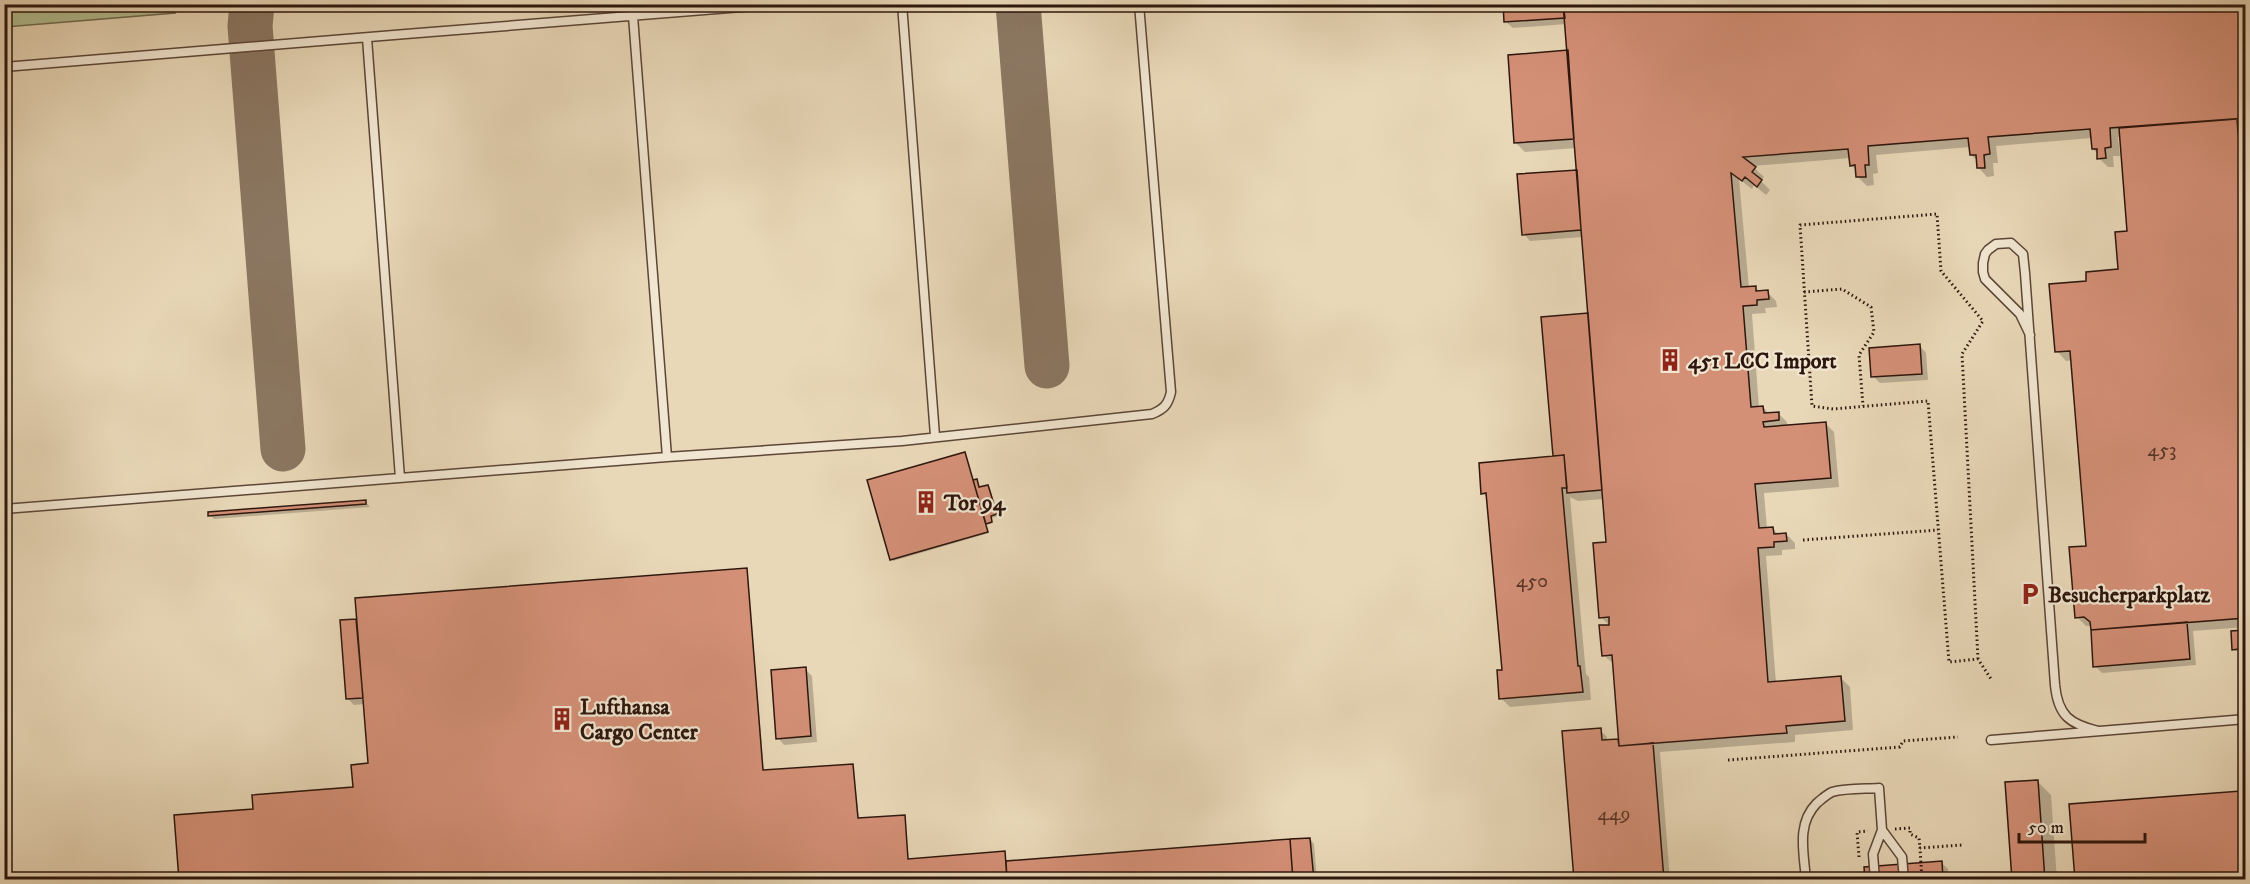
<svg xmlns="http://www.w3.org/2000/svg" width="2250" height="884" font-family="'IM FELL DW Pica',serif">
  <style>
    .green { fill: #b3bf91; stroke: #706a4f; stroke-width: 1.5 }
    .shadow { fill: #0003 }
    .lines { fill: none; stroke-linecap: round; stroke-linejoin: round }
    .taxiway { stroke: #8b7762; stroke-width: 45 }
    .building { fill: #d49077; stroke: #2d160d; stroke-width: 1.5 }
    .lane-casing { stroke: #5c4638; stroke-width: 11 }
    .path { stroke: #2d160d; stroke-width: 3; stroke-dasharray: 1.5 3; stroke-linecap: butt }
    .lane { stroke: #f1e6d1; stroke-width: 8 }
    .labels { text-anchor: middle; stroke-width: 4.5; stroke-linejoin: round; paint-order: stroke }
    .number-label { font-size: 20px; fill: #573428 }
    .poi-label { font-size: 22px; font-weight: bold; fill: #2d160d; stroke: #f1e6d1; text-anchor: start }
  </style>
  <rect width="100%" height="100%" fill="#e9d8b8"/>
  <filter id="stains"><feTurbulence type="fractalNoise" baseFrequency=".00333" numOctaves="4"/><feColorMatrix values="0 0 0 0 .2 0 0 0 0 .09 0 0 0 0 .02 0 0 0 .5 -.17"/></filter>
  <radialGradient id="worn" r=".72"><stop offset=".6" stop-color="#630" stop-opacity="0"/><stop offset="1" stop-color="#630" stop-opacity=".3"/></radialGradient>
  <!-- green -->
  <path class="green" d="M5,4l165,1 5,8 -170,14z"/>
  <!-- shadow -->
  <path class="shadow" d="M1505,4h741v623l-53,4 3,34 -94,8 -7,-7 -3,-40h-6l-9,-9 11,-70 -15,-187 -7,1 -9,-10 31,-69 32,-11 9,-38 -8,-96h-3l2,19h-7l1,11h-6l-9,-9 -1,-4 -5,-5 -1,-11 -96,8 2,17h-5l1,13 -7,1 -9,-10v-6l-7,-6 -1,-8 -94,8 2,18 -5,1 1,11 -7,1 -9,-9 -1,-6 -6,-6 -1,-7 -98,8 12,11 -3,4 9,9 -4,5 -12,-10 -2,4 -13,-10 10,109 6,-1 5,5h7l9,9 1,6 -12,1 1,5 -14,1 7,94 4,-1 6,7 9,-1 9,9v4l38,-3 9,9 5,55 -75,6 3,36h6l6,6 7,-1 9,9v6l-13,1v5l-16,1 10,127 65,-5 9,9 3,43 -58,5v7l-135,10 10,128h-94l24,-150 7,7v4l11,-1 2,3 -6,-79 -11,-9 7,-29 -9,-9 7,-73 -4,-45 -26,2 -8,-4 16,177 3,3 2,23 -81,7 -9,-9 2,-27 -15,-172 -5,-6 71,-36 -11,-139 46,-3 -6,-78 -53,4 -6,-7 54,-63 -2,-23 -51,4 -9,-9 53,-91 -2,-28 -54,4 -7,-6z
    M1920,346l6,7 2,27 -48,3 -7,-7z
    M964,454l10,27 4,1 2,6 8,-2 2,2 8,28 -6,2 1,5 -7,2 3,8 -96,28 -2,-2z
    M365,501l5,6 -156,12 -4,-4z
    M747,570l17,202 89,-7 6,54 45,-3 5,44 95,-7 3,9 303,-23 4,5 3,36h-1137l74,-70 100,-21 15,-24 -4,-61 -11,1 -7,-7 9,-77 2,2z
    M2244,632l2,18 -11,1 -1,-2z
    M805,669l7,7 5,66 -33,3 -6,-7z
    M2037,781l14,14 6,85h-44z
    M2240,793l6,5v82z
    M1941,862l7,7 1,11h-82z"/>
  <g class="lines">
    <!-- taxiway -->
    <path class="taxiway" d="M252,4l-2,22 33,423
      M1018,4l29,362"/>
  </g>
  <!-- building -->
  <path class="building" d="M1503,4h60l2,14 -61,4z
    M1563,4h681l2,114 -136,10 1,19 -6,1 1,10 -9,1v-10h-5l-2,-20 -102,8 2,17 -6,1 1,13h-8l-1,-13h-6l-2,-17 -100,8 1,19h-4l1,12h-10l-1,-12 -5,1 -2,-17 -105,8 13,10 -4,5 10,8 -5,7 -12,-10 -3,4 -11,-8 10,114 15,-1v5l12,-1 1,9 -12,1v5l-14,1 8,101 12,-1 1,7 15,-1v8l-16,2 1,5 62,-5 5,56 -76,6 4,44 14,-1 1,7 12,-1 1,8 -13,1v5l-16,1 10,134 73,-6 4,45 -59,5 1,7 -168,13 -7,-91 -10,1 -3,-31h10v-8l-10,1 -6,-75 13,-1z
    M1568,50l6,89 -60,4 -6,-88z
    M2237,119l1,14 8,-1v486l-155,12 -1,-8 -6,-5 -9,1 -6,-71 17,-1 -16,-195 -15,1 -6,-68 37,-3v-9l32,-3 -3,-37 12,-1 -8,-103z
    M1577,170l4,60 -59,5 -5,-61z
    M1588,313l14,177 -35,3 -3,-38 -11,1 -12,-139z
    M1920,344l2,30 -51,3 -2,-29z
    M965,452l23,80 -98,28 -23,-80z
    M1564,455l3,33h-5l16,178h2l3,26 -84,7 -2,-29h5l-16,-177 -5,1 -2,-31z
    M977,479l2,8 9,-2 9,29 -6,2 1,6 -6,2 -13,-44z
    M366,500v4l-158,12v-4z
    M747,568l16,202 90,-6 5,54 47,-3 3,44 97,-8 2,29h-828l-5,-65 79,-6 -1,-14 101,-8 -2,-22 17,-2 -13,-165z
    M356,619l7,79 -17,1 -6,-79z
    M2187,622l3,37 -97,8 -2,-37z
    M2244,630l2,18 -14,2 -1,-19z
    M806,667l5,69 -35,3 -5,-69z
    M1601,728l1,12 16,-1 1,7 34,-3 11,137h-90l-12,-149z
    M2038,780l7,100h-33l-7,-98z
    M2241,791l5,47v42h-171l-6,-76z
    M1310,838l4,42h-21l-3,-41z
    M1290,839l3,41h-286l-1,-19z
    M1942,861l1,19h-78l-1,-13z"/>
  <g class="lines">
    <!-- lane casing -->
    <g class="lane-casing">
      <path id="lane" d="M902,4l33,432
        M633,16l34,441
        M367,38l33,440
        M4,67c259,-22 517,-42 776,-63
        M2030,335l-10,-21 -35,-35 -2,-7v-9l2,-9 3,-4 8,-6 15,-1 12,11 2,19 30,412c3,31 15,39 43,46
        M4,509l663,-52 235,-16 250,-27c12,-5 16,-9 19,-22l-32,-388
        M1991,740l255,-21
        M1882,830l20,27 2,23
        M1806,880c-2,-27 -10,-56 11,-77 5,-4 9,-8 15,-11 14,-4 33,-3 47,-4l3,42 -9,24 2,26"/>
    </g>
    <!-- path -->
    <path class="path" d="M1804,292l38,-3 29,18 3,25 -15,23 4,51
      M1803,540l135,-10
      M1978,659l-16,-305 21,-33 -42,-50 -4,-57 -137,11 12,181 21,3 95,-8 21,261 29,-3 13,20
      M1728,760l172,-13 3,-6 55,-4
      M1895,829l15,-1v6l9,4 1,10
      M1859,857l-2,-25 11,-1
      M1922,880l-2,-32 42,-3"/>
    <!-- lane -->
    <use href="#lane" class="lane"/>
  </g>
  <!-- icons -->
  <defs>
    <g id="building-bare" transform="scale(1.8)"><path d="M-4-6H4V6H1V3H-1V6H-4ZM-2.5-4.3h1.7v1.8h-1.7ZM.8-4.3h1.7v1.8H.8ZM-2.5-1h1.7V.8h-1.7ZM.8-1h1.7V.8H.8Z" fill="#8f2418" stroke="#f1e6d1" stroke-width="2.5" paint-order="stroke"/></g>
    <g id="parking-bare" transform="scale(1.8)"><path d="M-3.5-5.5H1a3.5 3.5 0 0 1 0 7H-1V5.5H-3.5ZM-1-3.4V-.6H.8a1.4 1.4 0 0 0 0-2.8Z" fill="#8f2418" stroke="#f1e6d1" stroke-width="2.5" paint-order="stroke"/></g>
  </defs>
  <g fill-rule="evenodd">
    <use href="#building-bare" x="1670" y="360"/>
    <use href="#building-bare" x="926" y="502"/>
    <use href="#parking-bare" x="2030" y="594"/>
    <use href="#building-bare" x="562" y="719"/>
  </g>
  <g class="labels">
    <!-- number labels -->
    <g class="number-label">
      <text x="2162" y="456">453</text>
      <text x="1532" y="587">450</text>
      <text x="1614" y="820">449</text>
    </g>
    <!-- poi labels -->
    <g class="poi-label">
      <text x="1688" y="368">451 LCC Import</text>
      <text x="944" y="510">Tor 94</text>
      <text x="2048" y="602">Besucherparkplatz</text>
      <text x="580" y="714">Lufthansa<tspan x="580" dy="25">Cargo Center</tspan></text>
    </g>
  </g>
  <!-- margin -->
  <rect width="2250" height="884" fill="none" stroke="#e9d8b8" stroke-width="24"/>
  <rect x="6" y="6" width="2238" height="872" fill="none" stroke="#2d160d" stroke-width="3"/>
  <rect x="12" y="12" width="2226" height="860" fill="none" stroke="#2d160d" stroke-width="1.5"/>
  <!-- scale -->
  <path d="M2019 833v9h126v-9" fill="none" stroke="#2d160d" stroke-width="3"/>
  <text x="2028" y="833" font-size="18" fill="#2d160d" stroke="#f1e6d1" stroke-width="4.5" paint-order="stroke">50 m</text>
  <rect width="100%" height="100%" filter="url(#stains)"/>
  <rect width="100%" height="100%" fill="url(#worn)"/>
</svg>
